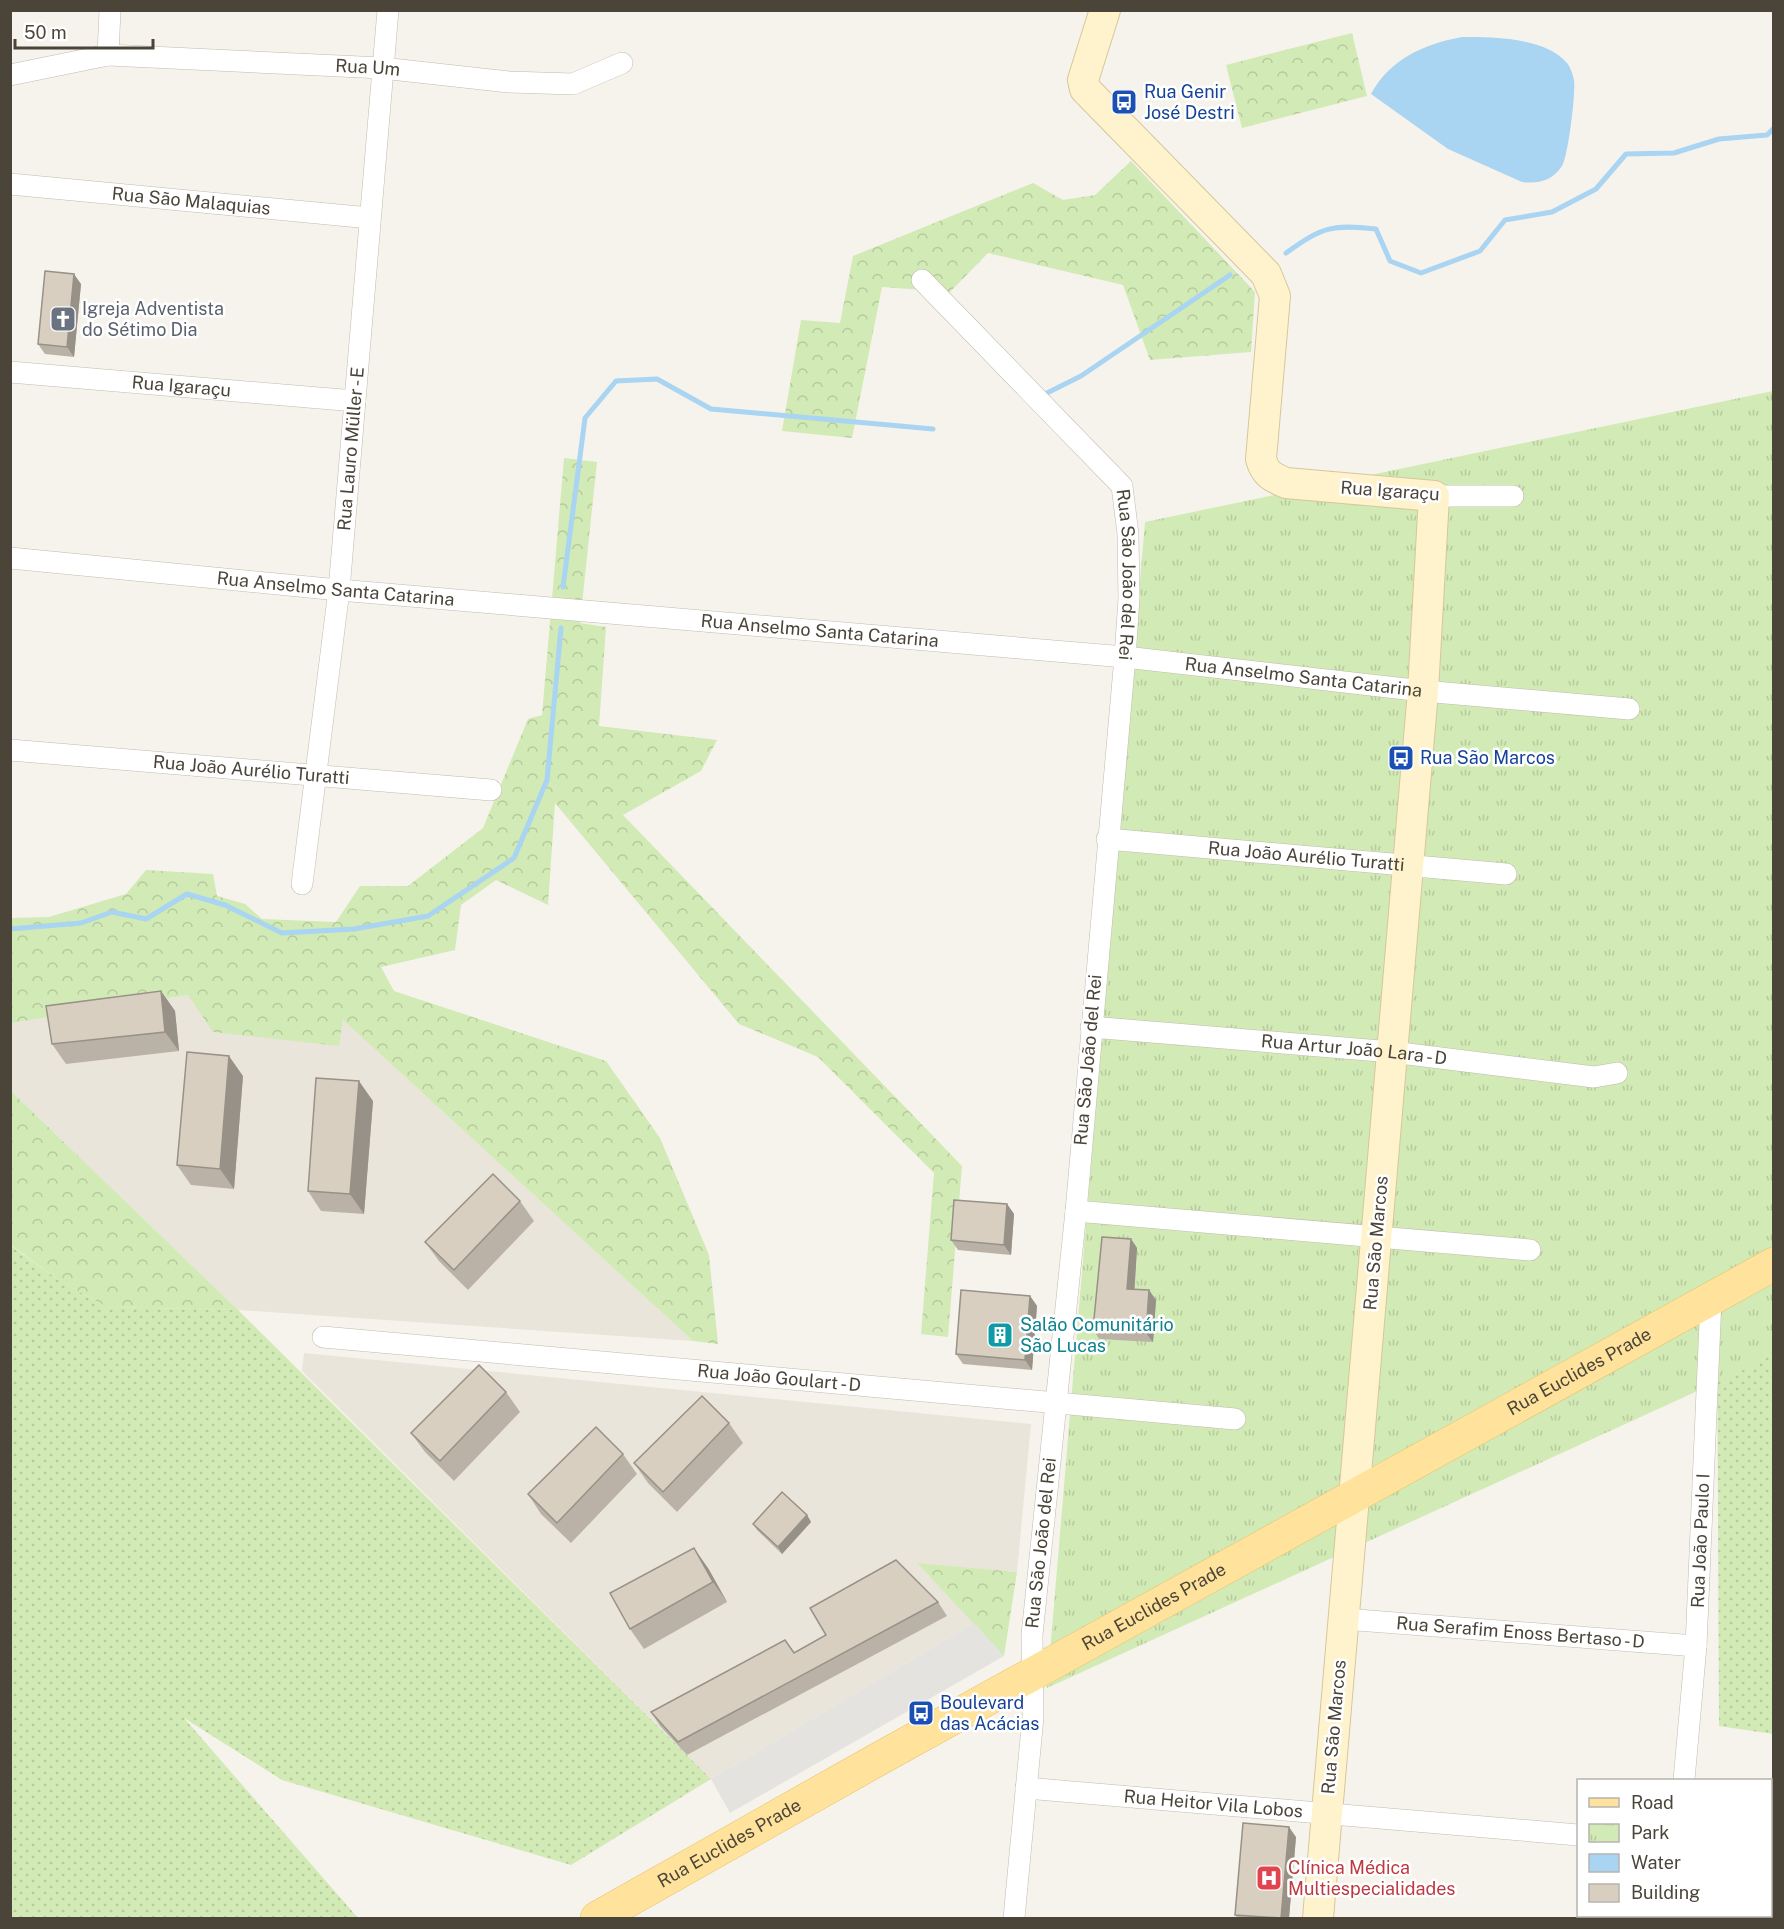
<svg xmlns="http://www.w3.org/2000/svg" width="1784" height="1929" font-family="'Public Sans',sans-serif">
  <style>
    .residential { fill: #eae5da }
    .grass { fill: url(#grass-dots) }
    .forest { fill: url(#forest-crowns) }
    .park { fill: url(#park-tufts) }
    .parking { fill: #e5e3e0 }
    .water { fill: #a9d4f2 }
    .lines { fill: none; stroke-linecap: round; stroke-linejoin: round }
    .stream { stroke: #a9d4f2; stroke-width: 5 }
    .street-casing { stroke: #c2bbae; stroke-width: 22 }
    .secondary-casing { stroke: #d6c79b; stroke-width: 32 }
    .primary-casing { stroke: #e6c16a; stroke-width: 34 }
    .street { stroke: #fff; stroke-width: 21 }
    .secondary { stroke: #fff3cd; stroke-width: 30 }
    .primary { stroke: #ffe39c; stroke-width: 33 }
    .wall { fill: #bab2a6 }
    .shaded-wall { fill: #979187 }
    .building { fill: #d8cfc1; stroke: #979187; stroke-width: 1.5 }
    .labels { text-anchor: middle; stroke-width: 5; stroke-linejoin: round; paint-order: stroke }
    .street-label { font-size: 18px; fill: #4b4439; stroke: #fff }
    .transit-label { font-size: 18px; fill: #164399; stroke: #fff; text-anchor: start }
    .worship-label { font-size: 18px; fill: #5b616d; stroke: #fff; text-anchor: start }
    .culture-label { font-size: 18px; fill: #0d838f; stroke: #fff; text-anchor: start }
    .health-label { font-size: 18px; fill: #be3a42; stroke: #fff; text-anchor: start }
  </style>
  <defs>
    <pattern id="grass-dots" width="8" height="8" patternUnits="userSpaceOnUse" patternTransform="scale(1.5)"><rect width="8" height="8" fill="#d2eab5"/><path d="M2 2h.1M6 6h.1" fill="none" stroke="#b6ca9c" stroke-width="1.8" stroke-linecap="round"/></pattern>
    <pattern id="forest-crowns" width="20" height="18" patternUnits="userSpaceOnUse" patternTransform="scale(1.5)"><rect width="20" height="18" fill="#d2eab5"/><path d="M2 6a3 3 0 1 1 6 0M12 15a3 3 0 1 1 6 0" fill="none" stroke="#b6ca9c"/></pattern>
    <pattern id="park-tufts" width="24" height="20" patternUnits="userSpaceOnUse" patternTransform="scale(1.5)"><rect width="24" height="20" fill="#d2eab5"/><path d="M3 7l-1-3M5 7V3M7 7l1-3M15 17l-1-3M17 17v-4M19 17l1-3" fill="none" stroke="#b6ca9c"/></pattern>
  </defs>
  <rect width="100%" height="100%" fill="#f6f3ec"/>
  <!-- residential -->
  <path class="residential" d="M188,995l150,51 5,-26 350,321 -455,-31 -227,-219 -1,-68z
    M304,1353l727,71 -14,148 -99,-8 56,59 -263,156 -409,-408z"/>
  <!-- grass -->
  <path class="grass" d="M10,1245l50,36 47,26 131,3 473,469 -140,86 -289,-85 -98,-62 174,200h-347z
    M1773,1306v428l-54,-8 -2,-414z"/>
  <!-- forest -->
  <path class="forest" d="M1352,33l15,63 -125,32 -16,-63z
    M1131,161l124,131 -4,60 -101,8 -27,-75 -135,-32 -38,39 -68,-5 -30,151 -70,-7 19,-111 39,3 13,-67 180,-73 30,17 32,-5z
    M564,458l33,4 -17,161 26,4 -7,99 118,14 -16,31 -78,44 339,351 -14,171 -27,-3 13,-161 -116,-116 -79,-33 -184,-221 -7,102 -52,-25 -35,25 -6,45 -74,17 13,24 212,70 54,77 49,117 9,89 -25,-3 -350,-321 -4,26 -126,-14 -25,-37 -177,28v-105l38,-1 77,-23 20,-24 67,4 4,22 28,8 17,15 74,3 24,-36h48l75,-58 45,-109 14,-4z
    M10,1091h1l227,219 -131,-3 -47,-26 -49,-36z
    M917,1563l100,9 -13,84z"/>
  <!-- park -->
  <path class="park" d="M1773,391v958l-23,18 -703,321 98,-1166z"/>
  <!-- parking -->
  <path class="parking" d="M974,1623l30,33 -274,157 -19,-34z"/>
  <!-- water -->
  <path class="water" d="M1462,37c30,0 83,0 105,26 3,3 6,12 7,17 2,12 -6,77 -12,86 -10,15 -24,18 -40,16l-74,-33 -77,-55c19,-35 53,-50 91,-57z"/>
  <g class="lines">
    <!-- stream -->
    <path class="stream" d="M1286,253c36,-26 46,-29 90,-24l14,32 31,12 59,-22 25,-31 47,-8 44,-23 30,-35 48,-1 45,-14 48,-4 7,-7
      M1047,393l34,-17 149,-101
      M563,587l22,-169 31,-37 41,-2 54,30 222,20
      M10,929l71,-6 31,-11 34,7 41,-25 38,11 57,28 72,-4 74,-13 86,-58 33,-78 14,-152"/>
    <!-- street casing -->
    <g class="street-casing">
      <g id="street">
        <path id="s1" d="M108,55l274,13 127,14 64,2 49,-21"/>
        <path d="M10,75l98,-20 2,-45"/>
        <path id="s2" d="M10,184l360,34"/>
        <path id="s3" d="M922,280l200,206 6,48 1,64 -4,59 -49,554 -44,424 1,82 -19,201"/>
        <path id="s4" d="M10,372l345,29"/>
        <path d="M1434,496h79"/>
        <path id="s5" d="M10,558l329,32 786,67 298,34 206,18"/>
        <path id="s6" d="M10,750l481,40"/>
        <path id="s7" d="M1107,839l399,35"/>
        <path id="s8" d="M302,884l37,-294 49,-580"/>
        <path id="s9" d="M1091,1027l301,25 202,25 23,-4"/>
        <path d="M1076,1211l454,39"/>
        <path id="s10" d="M323,1337l912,82"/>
        <path id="s11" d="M1344,1619l352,27"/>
        <path id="s12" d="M1684,1780l12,-134 15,-347"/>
        <path id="s13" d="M1026,1788l552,47"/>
        <path d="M1770,1851h4"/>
        <path d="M1671,1918v-2"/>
      </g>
    </g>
    <!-- secondary casing -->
    <g class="secondary-casing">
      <path id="secondary" d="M1105,10l-22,70 2,9 181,185 9,22 -14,163c4,15 11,18 25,24l148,13 -11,195 -105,1227"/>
    </g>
    <!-- primary casing -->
    <g class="primary-casing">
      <g id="primary">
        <path id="s14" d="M597,1918l278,-157 899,-497"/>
      </g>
    </g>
    <!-- street -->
    <use href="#street" class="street"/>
    <!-- secondary -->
    <use href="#secondary" class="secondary"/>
    <!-- primary -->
    <use href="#primary" class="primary"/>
  </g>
  <!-- wall -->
  <path class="wall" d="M81,284l-7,73 -29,-3 -7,-10z
    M161,991l14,20 4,40 -113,13 -14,-20z
    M243,1076l-9,113 -43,-4 -14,-20z
    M373,1101l-9,113 -43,-3 -13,-20z
    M520,1201l14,20 -66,69 -29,-29 -14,-19z
    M1007,1204l7,10 -3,41 -53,-5 -7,-10z
    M1131,1239l6,9 -3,42 22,10 -3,42 -54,-3 -6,-10z
    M1030,1296l7,10 -5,64 -69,-6 -7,-10z
    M506,1392l14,20 -66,69 -29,-29 -14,-19z
    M729,1423l14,20 -66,69 -29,-29 -14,-20z
    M623,1454l14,20 -66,69 -30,-29 -13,-20z
    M807,1515l4,7 -29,32 -25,-24 -4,-6z
    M708,1568l19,34 -83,47 -14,-20z
    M938,1602l9,14 -260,139 -27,-29 -9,-14 134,-72 10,13z
    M1296,1837l-7,81h-51l-3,-3z"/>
  <!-- shaded-wall -->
  <path class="shaded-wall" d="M74,274l7,10 -7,73 -7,-10z
    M161,991l14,20 4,40 -14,-19z
    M229,1056l14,20 -9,113 -14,-20z
    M359,1081l14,20 -9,113 -14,-20z
    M1007,1204l7,10 -3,41 -7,-10z
    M1131,1239l6,9 -3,50 -7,-9z
    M1149,1290l7,10 -3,42 -7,-9z
    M1030,1296l7,10 -5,64 -7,-10z
    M807,1515l4,7 -29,32 -4,-7z
    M694,1548l14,20 19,34 -14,-20z
    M1289,1827l7,10 -7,81h-8z"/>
  <!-- building -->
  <path class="building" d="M45,271l29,3 -7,73 -29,-3z
    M161,991l4,41 -113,12 -6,-38z
    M187,1052l42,4 -9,113 -43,-4z
    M316,1078l43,3 -9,113 -42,-3z
    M493,1174l27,27 -66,69 -29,-28z
    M954,1200l53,4 -3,41 -53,-5z
    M1102,1237l29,2 -4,50 22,1 -3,43 -53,-4z
    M961,1290l69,6 -5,64 -69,-6z
    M479,1365l27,27 -66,69 -29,-28z
    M702,1396l27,27 -66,69 -29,-29z
    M596,1427l27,27 -66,69 -29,-29z
    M782,1492l25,23 -29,32 -25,-23z
    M694,1548l19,34 -83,47 -20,-36z
    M896,1560l42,42 -260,140 -27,-30 134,-72 9,13 32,-18 -16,-27z
    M1243,1823l46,4 -8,91 -46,-3z"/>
  <!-- icons -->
  <defs>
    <g id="bus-square" transform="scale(1.35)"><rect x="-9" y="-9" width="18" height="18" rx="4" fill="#1a4fb4" stroke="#fff"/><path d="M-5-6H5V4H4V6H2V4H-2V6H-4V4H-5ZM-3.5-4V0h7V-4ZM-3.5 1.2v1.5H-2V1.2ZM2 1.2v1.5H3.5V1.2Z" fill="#fff"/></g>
    <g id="church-square" transform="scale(1.35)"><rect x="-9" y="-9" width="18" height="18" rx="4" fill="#6b7280" stroke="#fff"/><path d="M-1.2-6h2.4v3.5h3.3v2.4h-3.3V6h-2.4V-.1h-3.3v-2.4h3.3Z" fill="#fff"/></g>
    <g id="building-square" transform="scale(1.35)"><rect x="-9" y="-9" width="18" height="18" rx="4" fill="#0f9aa8" stroke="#fff"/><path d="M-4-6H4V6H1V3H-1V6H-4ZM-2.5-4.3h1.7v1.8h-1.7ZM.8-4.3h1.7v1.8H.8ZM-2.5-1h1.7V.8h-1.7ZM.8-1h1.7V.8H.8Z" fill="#fff"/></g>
    <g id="hospital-square" transform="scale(1.35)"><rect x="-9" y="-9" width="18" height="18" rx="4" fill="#e0444e" stroke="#fff"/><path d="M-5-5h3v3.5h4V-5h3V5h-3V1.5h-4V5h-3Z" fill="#fff"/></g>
  </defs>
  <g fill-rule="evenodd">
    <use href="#bus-square" x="1124" y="102"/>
    <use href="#church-square" x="63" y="319"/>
    <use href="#bus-square" x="1401" y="758"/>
    <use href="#building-square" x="1000" y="1335"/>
    <use href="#bus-square" x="921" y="1713"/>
    <use href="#hospital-square" x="1269" y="1878"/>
  </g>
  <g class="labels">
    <!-- street labels -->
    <g class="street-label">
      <text dy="6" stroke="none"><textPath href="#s1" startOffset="260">Rua Um</textPath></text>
      <text dy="6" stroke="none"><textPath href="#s2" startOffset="182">Rua São Malaquias</textPath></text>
      <text dy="6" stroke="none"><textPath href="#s4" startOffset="172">Rua Igaraçu</textPath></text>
      <text dy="6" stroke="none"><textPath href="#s8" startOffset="438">Rua Lauro Müller - E</textPath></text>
      <text transform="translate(1390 491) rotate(4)" y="6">Rua Igaraçu</text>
      <text dy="6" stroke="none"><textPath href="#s3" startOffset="376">Rua São João del Rei</textPath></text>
      <text dy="6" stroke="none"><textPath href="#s5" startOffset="327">Rua Anselmo Santa Catarina</textPath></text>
      <text dy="6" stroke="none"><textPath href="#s5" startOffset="813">Rua Anselmo Santa Catarina</textPath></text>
      <text dy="6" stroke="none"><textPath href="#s5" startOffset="1299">Rua Anselmo Santa Catarina</textPath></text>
      <text dy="6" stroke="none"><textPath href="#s6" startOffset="242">Rua João Aurélio Turatti</textPath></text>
      <text dy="6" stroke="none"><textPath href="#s7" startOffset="200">Rua João Aurélio Turatti</textPath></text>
      <text dy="6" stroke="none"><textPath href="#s9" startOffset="264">Rua Artur João Lara - D</textPath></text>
      <text transform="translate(1088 1060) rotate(-85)" y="6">Rua São João del Rei</text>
      <text transform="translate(1376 1243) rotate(-85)" y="6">Rua São Marcos</text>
      <text dy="6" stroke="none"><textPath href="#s14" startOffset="1124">Rua Euclides Prade</textPath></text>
      <text dy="6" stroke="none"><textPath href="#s10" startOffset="458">Rua João Goulart - D</textPath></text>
      <text dy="6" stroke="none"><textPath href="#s12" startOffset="240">Rua João Paulo I</textPath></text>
      <text transform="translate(1041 1543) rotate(-84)" y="6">Rua São João del Rei</text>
      <text dy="6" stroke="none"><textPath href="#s14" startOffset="638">Rua Euclides Prade</textPath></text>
      <text dy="6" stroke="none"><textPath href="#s11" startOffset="177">Rua Serafim Enoss Bertaso - D</textPath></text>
      <text transform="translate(1334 1727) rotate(-85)" y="6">Rua São Marcos</text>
      <text dy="6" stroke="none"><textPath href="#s13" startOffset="188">Rua Heitor Vila Lobos</textPath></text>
      <text dy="6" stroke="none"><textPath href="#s14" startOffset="152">Rua Euclides Prade</textPath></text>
    </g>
    <!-- transit labels -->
    <g class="transit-label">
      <text x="1144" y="98">Rua Genir<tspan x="1144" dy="21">José Destri</tspan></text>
      <text x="1420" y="764">Rua São Marcos</text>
      <text x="940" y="1709">Boulevard<tspan x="940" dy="21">das Acácias</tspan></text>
    </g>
    <!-- worship labels -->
    <g class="worship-label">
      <text x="82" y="315">Igreja Adventista<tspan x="82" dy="21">do Sétimo Dia</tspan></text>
    </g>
    <!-- culture labels -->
    <g class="culture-label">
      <text x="1020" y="1331">Salão Comunitário<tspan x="1020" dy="21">São Lucas</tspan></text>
    </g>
    <!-- health labels -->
    <g class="health-label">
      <text x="1288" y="1874">Clínica Médica<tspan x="1288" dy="21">Multiespecialidades</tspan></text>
    </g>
  </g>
  <!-- border -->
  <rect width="1784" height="1929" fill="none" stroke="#4b4439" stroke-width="24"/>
  <!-- legend -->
  <rect x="1577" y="1779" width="195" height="138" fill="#ffffff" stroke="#b7b4b0" stroke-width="1.5"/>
  <rect x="1589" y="1798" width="30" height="9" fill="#ffe39c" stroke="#b7b4b0" stroke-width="1.5"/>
  <text x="1631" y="1809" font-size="18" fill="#4b4439">Road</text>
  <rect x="1589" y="1824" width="30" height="18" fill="url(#park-tufts)" stroke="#b7b4b0" stroke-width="1.5"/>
  <text x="1631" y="1839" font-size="18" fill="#4b4439">Park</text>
  <rect x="1589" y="1854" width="30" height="18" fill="#a9d4f2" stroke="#b7b4b0" stroke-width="1.5"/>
  <text x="1631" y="1869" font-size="18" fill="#4b4439">Water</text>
  <rect x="1589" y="1884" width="30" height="18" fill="#d8cfc1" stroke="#b7b4b0" stroke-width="1.5"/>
  <text x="1631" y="1899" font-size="18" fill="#4b4439">Building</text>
  <!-- scale -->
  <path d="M15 39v9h138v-9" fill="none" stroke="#4b4439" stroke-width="3"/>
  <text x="24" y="39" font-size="18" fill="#4b4439" stroke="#ffffff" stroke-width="4.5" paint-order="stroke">50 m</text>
</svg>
